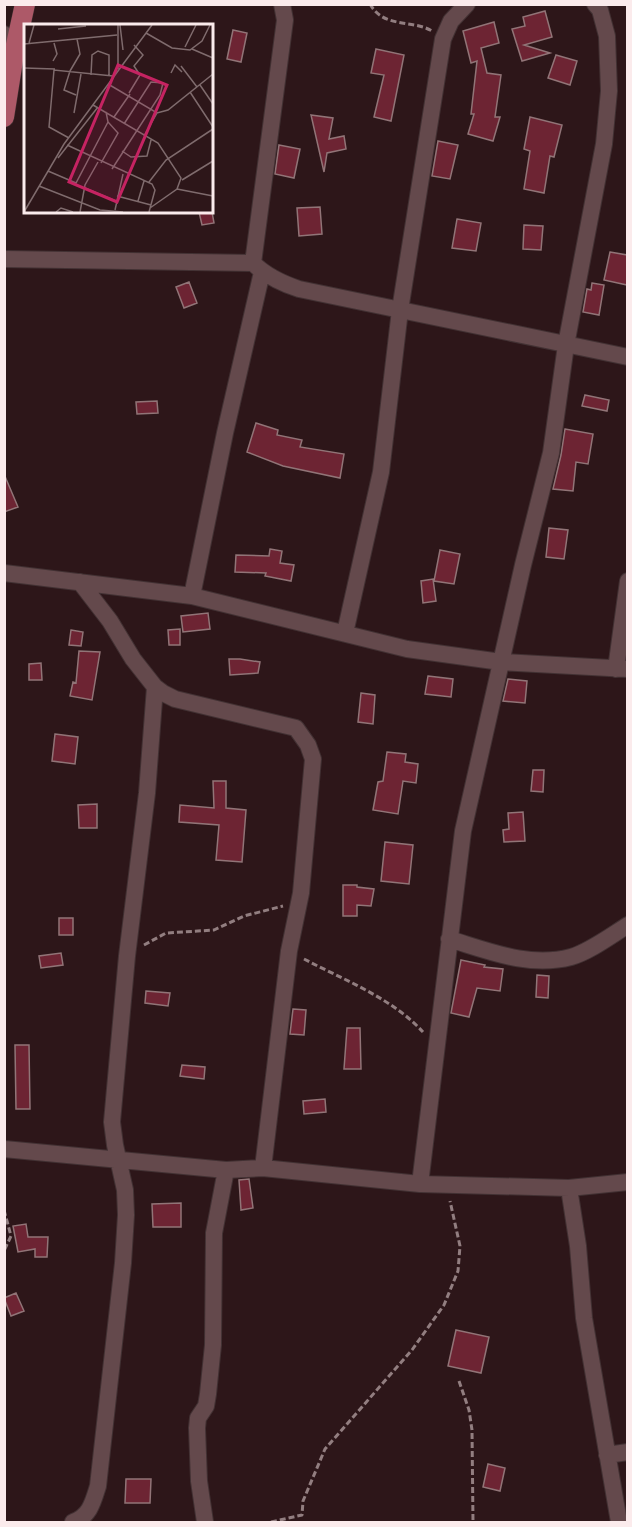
<svg xmlns="http://www.w3.org/2000/svg" width="632" height="1527" font-family="'Work Sans',sans-serif">
  <style>
    .building { fill: #6d2433; stroke: #917477; stroke-width: 1.5 }
    .lines { fill: none; stroke-linecap: round; stroke-linejoin: round }
    .minor-casing { stroke: #423133; stroke-width: 18 }
    .major-casing { stroke: #423133; stroke-width: 21 }
    .path { stroke: #927e80; stroke-width: 3; stroke-dasharray: 6 3; stroke-linecap: butt }
    .minor { stroke: #64494c; stroke-width: 16 }
    .major { stroke: #ad5968; stroke-width: 20 }
    .inset-road { fill: none; stroke: #7f6b6d; stroke-width: 1.5 }
    .view { fill: #c52362; fill-opacity: 0.15; stroke: #c52362; stroke-width: 3 }
    .inset-edge { fill: none; stroke: #fbebec; stroke-width: 3 }
  </style>
  <rect width="100%" height="100%" fill="#2d1619"/>
  <!-- building -->
  <path class="building" d="M545,11l7,26 -28,8 26,8 -28,8 -10,-32 13,-3 -2,-9z
    M494,22l5,21 -18,5 6,25 14,2 -6,42h5l-7,24 -25,-7 6,-20h-3l6,-53 -6,2 -8,-32z
    M233,30l14,3 -6,29 -14,-3z
    M376,49l28,6 -13,66 -17,-4 10,-42 -13,-2z
    M556,55l21,6 -7,24 -22,-7z
    M311,115l22,3 -4,21 15,-3 2,13 -19,4 -3,19z
    M530,117l32,8 -8,32 -4,-1 -6,37 -20,-4 6,-38 -6,-2z
    M438,141l20,4 -8,34 -18,-3z
    M279,145l21,4 -6,29 -19,-4z
    M320,207l2,27 -23,2 -2,-28z
    M199,212h13l2,11 -12,2z
    M457,219l24,4 -5,28 -24,-3z
    M524,225l19,1 -2,24 -18,-1z
    M610,252l17,3v30l-23,-5z
    M189,282l8,21 -13,5 -8,-21z
    M592,283l12,2 -5,30 -16,-3 4,-23 4,1z
    M585,395l24,5 -2,11 -25,-5z
    M157,401l1,12 -21,1 -1,-12z
    M256,423l22,7 -1,5 25,5 -2,7 44,7 -4,24 -57,-12 -36,-14z
    M565,429l28,5 -5,30 -12,-2 -3,29 -20,-2 8,-34z
    M4,474l14,33 -14,5z
    M549,528l19,2 -4,29 -18,-2z
    M270,549l12,2 -2,12 14,2 -3,16 -26,-5 1,-3 -31,-1 1,-17 33,1z
    M440,550l20,4 -6,30 -20,-3z
    M433,579l3,22 -13,2 -2,-22z
    M208,613l2,16 -27,3 -2,-16z
    M180,629v16h-11l-1,-15z
    M71,630l12,2 -2,14 -12,-1z
    M79,651l21,1 -8,48 -22,-4 3,-14 3,1z
    M229,659h11l20,3 -2,11 -28,2z
    M41,663l1,17h-13v-16z
    M428,676l25,3 -2,18 -26,-3z
    M508,679l19,2 -2,22 -22,-2z
    M361,693l14,2 -2,29 -15,-2z
    M55,734l23,3 -3,27 -23,-3z
    M387,752l19,2 -1,8 13,2 -2,19 -13,-2 -5,33 -25,-4 5,-28 5,-1z
    M533,770h11l-1,22 -12,-1z
    M213,781h13v27l20,2 -4,52 -26,-2 3,-35 -40,-3 1,-17 34,3z
    M97,804v24h-18l-1,-23z
    M523,812l2,29 -21,1 -1,-12 6,-1 -1,-16z
    M385,842l28,3 -4,39 -28,-3z
    M343,885h14v2l17,2 -3,17 -14,-1v11h-14z
    M59,918h14v17h-14z
    M61,953l2,12 -22,3 -2,-12z
    M461,960l24,5 -1,2 19,2 -3,22 -23,-3 -8,29 -18,-4z
    M537,975l12,1 -1,22 -12,-1z
    M146,991l24,2 -2,13 -23,-3z
    M293,1009l13,1 -2,25 -14,-1z
    M347,1028h13l1,41h-17z
    M15,1045h14l1,64h-14z
    M182,1065l23,2 -1,12 -24,-3z
    M325,1099l1,13 -22,2 -1,-13z
    M249,1179l4,29 -12,2 -2,-30z
    M181,1203v24h-28l-1,-23z
    M26,1224l2,13h20l-1,20h-12v-8l-17,3 -5,-26z
    M16,1293l8,18 -13,5 -7,-18z
    M456,1330l33,7 -8,36 -33,-7z
    M488,1464l17,4 -5,23 -17,-4z
    M126,1479h25l-1,24h-25z"/>
  <g class="lines">
    <!-- minor casing -->
    <g class="minor-casing">
      <path id="minor" d="M4,34l10,20
        M4,259l249,4c13,13 28,20 46,26l329,68
        M253,263l32,-243 -3,-16
        M4,573l188,23 215,53 94,13 127,7
        M80,582l30,39 23,38 22,28 8,6 12,6 121,29 12,17 5,14 -12,134 -12,58 -26,217
        M192,596l33,-163 37,-161
        M345,633l36,-161 19,-162 43,-271 8,-18 16,-17
        M616,669l12,-88
        M449,939c40,12 80,29 122,18 18,-5 41,-22 57,-32
        M4,1149l222,21 37,-2 157,16 149,4 59,-6
        M420,1184l43,-353 60,-266 28,-112 15,-108 38,-201 5,-53 -2,-55 -7,-26 -5,-6
        M569,1188l9,58 6,72 35,204
        M607,1455l21,-3
        M73,1522c17,-6 20,-20 25,-36l25,-223 3,-48 -1,-25 -10,-45 -3,-23 15,-166 20,-163 8,-106
        M205,1522l-6,-41 -2,-53 1,-10 8,-12 2,-12 5,-49 1,-112 12,-63"/>
    </g>
    <!-- major casing -->
    <g class="major-casing">
      <path id="major" d="M4,117l10,-63 11,-50"/>
    </g>
    <!-- path -->
    <path class="path" d="M370,4c14,25 42,15 62,27
      M144,945l22,-12 48,-3 30,-14 39,-10
      M304,959c40,21 88,39 119,73
      M4,1210l7,26 -7,15
      M459,1381l10,29 3,20 1,92
      M271,1522l31,-7 1,-14 22,-52 87,-99 32,-45 14,-34 2,-25 -10,-45"/>
    <!-- minor -->
    <use href="#minor" class="minor"/>
    <!-- major -->
    <use href="#major" class="major"/>
  </g>
  <!-- overview -->
  <g transform="translate(24 24)">
    <rect width="189" height="189" fill="#2d1619"/>
    <path class="inset-road" d="M96,1l3,25M34,5l28,-3M122,9l26,15 18,2 12,-9 8,-16M5,19l5,-18M0,20l93,-9M161,23l11,-22M168,25l21,9M29,37l4,-7 -3,-11M157,42l16,21M0,44l31,1M94,45v-44M46,47l10,-17 -3,-15M46,47l-6,19 12,5M147,49l4,-8 7,7M67,51l1,-20 6,-4 11,4v20M84,60l49,29 11,-3 45,-36M176,61l13,19M166,68l23,35M105,69l11,-18 -6,-9 9,-11 -9,-10M69,81l65,38 23,35 -4,11 -27,19M50,89l7,-39M90,93l16,-23M120,112l13,-23M45,114l-20,-11 5,-57 59,6M43,121l85,39 3,6 -6,22M98,127l9,6 16,-1 4,-16M34,134l40,-51M77,139l17,-30 -10,-11 -2,-10M88,145l48,-74 3,-12 -12,-1 -27,42M24,147l28,12 32,-61M158,156l31,-19M125,158l17,-22 47,-31M15,162l61,24 23,2M61,164l31,13M153,165l36,7M93,172l34,9M114,177l6,-20M91,186l8,-36M0,188l40,-68 88,-119M32,188l5,-4 12,4M56,188l5,-27 13,-23"/>
    <path class="view" d="M94,41l49,20 -50,117 -48,-20z"/>
    <rect width="189" height="189" class="inset-edge"/>
  </g>
  <!-- border -->
  <rect width="632" height="1527" fill="none" stroke="#fbebec" stroke-width="12"/>
</svg>
